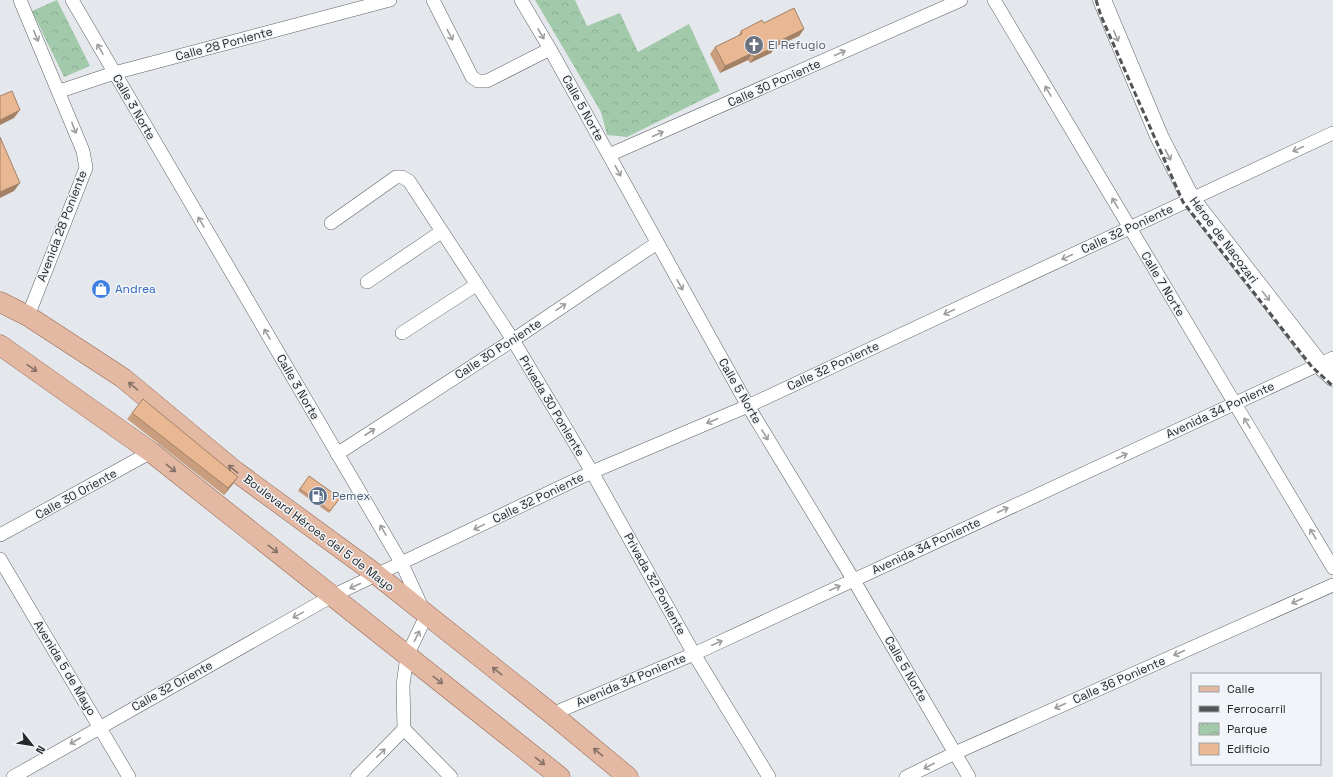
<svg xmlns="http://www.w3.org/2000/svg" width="1333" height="777" font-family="'Space Grotesk',sans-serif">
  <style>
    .park { fill: url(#park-crowns) }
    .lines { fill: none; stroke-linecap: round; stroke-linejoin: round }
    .street-casing { stroke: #5d6165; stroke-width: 14 }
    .secondary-casing { stroke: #5d6165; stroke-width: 19 }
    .primary-casing { stroke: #956750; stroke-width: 21 }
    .street { stroke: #fff; stroke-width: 13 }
    .secondary { stroke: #fff; stroke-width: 18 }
    .primary { stroke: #e3b9a3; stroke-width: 20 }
    .rail { stroke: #515355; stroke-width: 3; stroke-dasharray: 6 3; stroke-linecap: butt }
    .wall { fill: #c89e7e }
    .shaded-wall { fill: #a38166 }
    .building { fill: #e9b892; stroke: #a38166 }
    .oneway { stroke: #9d9e9e }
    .oneway2 { stroke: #847066 }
    .labels { text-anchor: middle; stroke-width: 3; stroke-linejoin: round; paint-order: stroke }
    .street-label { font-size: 12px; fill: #252728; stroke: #f1f5f9 }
    .worship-label { font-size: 12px; fill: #5b616d; stroke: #f1f5f9; text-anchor: start }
    .shop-label { font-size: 12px; fill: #366cbe; stroke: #f1f5f9; text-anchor: start }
    .service-label { font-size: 12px; fill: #4e5e75; stroke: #f1f5f9; text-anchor: start }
  </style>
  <defs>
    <pattern id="park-crowns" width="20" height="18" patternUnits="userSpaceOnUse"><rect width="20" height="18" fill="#a3c9ab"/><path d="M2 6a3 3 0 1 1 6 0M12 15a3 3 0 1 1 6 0" fill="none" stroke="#8cad93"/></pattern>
  </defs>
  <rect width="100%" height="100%" fill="#e4e7ec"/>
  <!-- park -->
  <path class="park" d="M57,0l33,66 -26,11 -32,-66z
    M535,0h40l12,26 33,-13 18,39 51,-28 31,67 -93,46 -20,-2 -6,-23z"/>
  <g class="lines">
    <!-- street casing -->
    <g class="street-casing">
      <path id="street" d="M20,0l63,151 3,17 -58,148
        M72,0l330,564 24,52 -19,40 -4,29 1,44 47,48
        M433,0l39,77 6,4h9l63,-32
        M521,0l29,49 198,357 105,173 116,198
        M994,0l339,568
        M60,91l54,-18 276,-73
        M609,155l352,-155
        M331,223l65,-46h6l7,4 104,159 79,132 102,182 75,123
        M367,282l74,-50
        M402,333l74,-48
        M337,454l176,-114 144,-97
        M0,535l151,-83
        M0,559l129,218
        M552,714l142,-60 639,-296
        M13,777l319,-181 260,-124 156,-66 585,-273
        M357,777l47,-48
        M906,777l49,-24 378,-168"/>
    </g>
    <!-- secondary casing -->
    <g class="secondary-casing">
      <path id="secondary" d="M1102,0l57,136 32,63 129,166 13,12"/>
    </g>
    <!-- primary casing -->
    <g class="primary-casing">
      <path id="primary" d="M0,302l28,14 95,62 112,93 142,104 175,139 76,63
        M0,345l151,107 409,325"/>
    </g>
    <!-- street -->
    <use href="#street" class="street"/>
    <!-- secondary -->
    <use href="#secondary" class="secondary"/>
    <!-- primary -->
    <use href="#primary" class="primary"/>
    <!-- rail -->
    <path class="rail" d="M1096,0l5,16 82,186 129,165 21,19"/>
  </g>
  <!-- wall -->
  <path class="wall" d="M764,23l40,6 -5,7 -24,11 -4,6 -21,10 -2,-3 -28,13 -10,-19 5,-7 23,-11 3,-5z
    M132,413l101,71 -9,11 -97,-76z
    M309,476l31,22 -11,15 -31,-22z"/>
  <!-- shaded-wall -->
  <path class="shaded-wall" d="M804,29l-5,7 -24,11 -4,6 -21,10 4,-6 21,-14z
    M752,53l-4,7 -28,13 5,-7z
    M20,110l-6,8 -14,7v-5z
    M20,183l-6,8 -14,7v-6z
    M238,477l-5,7 -9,11 4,-7z"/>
  <!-- building -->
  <path class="building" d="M794,8l10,21 -29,14 1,3 -22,11 -2,-4 -27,13 -10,-19 27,-13 -1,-3 21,-11 2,3z
    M12,91l8,19 -20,10v-24z
    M0,137l20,46 -20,9z
    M143,399l95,78 -10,11 -96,-75z
    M309,476l31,22 -10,13 -30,-22z"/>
  <!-- one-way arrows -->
  <defs><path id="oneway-shaft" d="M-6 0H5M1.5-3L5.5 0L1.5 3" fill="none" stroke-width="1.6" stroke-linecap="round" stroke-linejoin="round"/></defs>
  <g class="oneway">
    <use href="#oneway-shaft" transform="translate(541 34) rotate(59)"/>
    <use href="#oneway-shaft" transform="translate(450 35) rotate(63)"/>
    <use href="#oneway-shaft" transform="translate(36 36) rotate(67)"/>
    <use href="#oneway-shaft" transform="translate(1116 36) rotate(67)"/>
    <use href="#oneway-shaft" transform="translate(100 49) rotate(-120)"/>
    <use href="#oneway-shaft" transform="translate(840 53) rotate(-24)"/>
    <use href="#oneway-shaft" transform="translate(1048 91) rotate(-121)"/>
    <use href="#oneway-shaft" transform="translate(74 128) rotate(69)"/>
    <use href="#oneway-shaft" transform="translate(658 134) rotate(-24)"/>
    <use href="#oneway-shaft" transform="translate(1298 149) rotate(155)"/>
    <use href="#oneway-shaft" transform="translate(1168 155) rotate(63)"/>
    <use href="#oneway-shaft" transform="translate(618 171) rotate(62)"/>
    <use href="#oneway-shaft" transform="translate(1115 203) rotate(-121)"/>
    <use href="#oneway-shaft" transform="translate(201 222) rotate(-120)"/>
    <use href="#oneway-shaft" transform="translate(1067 257) rotate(155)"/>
    <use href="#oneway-shaft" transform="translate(680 285) rotate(61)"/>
    <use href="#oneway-shaft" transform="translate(1266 296) rotate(52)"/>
    <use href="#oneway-shaft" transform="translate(561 307) rotate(-34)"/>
    <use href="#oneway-shaft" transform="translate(949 312) rotate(155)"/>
    <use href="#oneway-shaft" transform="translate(267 334) rotate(-120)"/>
    <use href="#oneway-shaft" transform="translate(712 421) rotate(157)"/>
    <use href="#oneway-shaft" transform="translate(1247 423) rotate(-121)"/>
    <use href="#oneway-shaft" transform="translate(370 432) rotate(-33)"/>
    <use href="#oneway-shaft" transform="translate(765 435) rotate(59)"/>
    <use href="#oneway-shaft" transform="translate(1122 456) rotate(-25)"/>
    <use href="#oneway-shaft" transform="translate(1003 510) rotate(-25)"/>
    <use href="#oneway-shaft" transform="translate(479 527) rotate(154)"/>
    <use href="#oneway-shaft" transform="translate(383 530) rotate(-120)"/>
    <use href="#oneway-shaft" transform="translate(1313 534) rotate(-121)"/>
    <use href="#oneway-shaft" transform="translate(355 586) rotate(156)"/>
    <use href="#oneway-shaft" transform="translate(835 588) rotate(-25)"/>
    <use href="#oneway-shaft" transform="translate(1297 601) rotate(156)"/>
    <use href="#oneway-shaft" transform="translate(298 615) rotate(151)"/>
    <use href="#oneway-shaft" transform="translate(417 636) rotate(-63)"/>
    <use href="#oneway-shaft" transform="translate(717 643) rotate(-25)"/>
    <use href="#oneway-shaft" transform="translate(1179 653) rotate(156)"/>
    <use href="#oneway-shaft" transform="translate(1060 706) rotate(156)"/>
    <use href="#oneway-shaft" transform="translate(75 741) rotate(150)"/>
    <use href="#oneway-shaft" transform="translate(381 753) rotate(-45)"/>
    <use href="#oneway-shaft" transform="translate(929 766) rotate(153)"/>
  </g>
  <g class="oneway2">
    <use href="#oneway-shaft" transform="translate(32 368) rotate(35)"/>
    <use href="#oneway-shaft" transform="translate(133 386) rotate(-140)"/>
    <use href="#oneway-shaft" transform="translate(171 468) rotate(38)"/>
    <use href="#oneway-shaft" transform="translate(233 469) rotate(-141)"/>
    <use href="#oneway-shaft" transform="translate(273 549) rotate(38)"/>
    <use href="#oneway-shaft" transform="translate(497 671) rotate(-142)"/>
    <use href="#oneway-shaft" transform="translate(438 680) rotate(38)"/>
    <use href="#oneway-shaft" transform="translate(598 752) rotate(-140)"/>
    <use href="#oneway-shaft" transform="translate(540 761) rotate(38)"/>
  </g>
  <!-- icons -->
  <defs>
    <g id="church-disc" transform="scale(1)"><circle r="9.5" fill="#6b7280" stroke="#f1f5f9"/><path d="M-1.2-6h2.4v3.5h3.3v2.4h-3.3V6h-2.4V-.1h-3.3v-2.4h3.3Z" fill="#fff"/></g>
    <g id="shop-disc" transform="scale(1)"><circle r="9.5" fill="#3f7fe0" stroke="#f1f5f9"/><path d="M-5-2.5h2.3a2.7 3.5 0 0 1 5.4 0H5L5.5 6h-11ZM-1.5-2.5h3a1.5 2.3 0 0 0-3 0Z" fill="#fff"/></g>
    <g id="fuel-disc" transform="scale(1)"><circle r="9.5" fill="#5c6f8a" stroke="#f1f5f9"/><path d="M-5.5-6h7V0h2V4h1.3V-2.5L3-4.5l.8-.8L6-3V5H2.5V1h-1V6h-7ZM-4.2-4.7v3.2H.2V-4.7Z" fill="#fff"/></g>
  </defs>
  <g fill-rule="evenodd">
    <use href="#church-disc" x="754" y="45"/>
    <use href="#shop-disc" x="101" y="289"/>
    <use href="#fuel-disc" x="318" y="496"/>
  </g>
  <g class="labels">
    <!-- street labels -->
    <g class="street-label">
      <text transform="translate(224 44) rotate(-15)" y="4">Calle 28 Poniente</text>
      <text transform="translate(774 83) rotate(-24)" y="4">Calle 30 Poniente</text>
      <text transform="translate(134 107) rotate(60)" y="4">Calle 3 Norte</text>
      <text transform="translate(583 108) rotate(61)" y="4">Calle 5 Norte</text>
      <text transform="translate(62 226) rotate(-69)" y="4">Avenida 28 Poniente</text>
      <text transform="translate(1127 229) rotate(-25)" y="4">Calle 32 Poniente</text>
      <text transform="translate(1224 240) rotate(53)" y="4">Héroe de Nacozari</text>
      <text transform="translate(1163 284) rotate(59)" y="4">Calle 7 Norte</text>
      <text transform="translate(498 349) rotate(-33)" y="4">Calle 30 Poniente</text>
      <text transform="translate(833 366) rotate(-25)" y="4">Calle 32 Poniente</text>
      <text transform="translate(298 387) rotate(60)" y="4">Calle 3 Norte</text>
      <text transform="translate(740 391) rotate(60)" y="4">Calle 5 Norte</text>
      <text transform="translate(552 406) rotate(59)" y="4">Privada 30 Poniente</text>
      <text transform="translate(1220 410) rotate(-25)" y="4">Avenida 34 Poniente</text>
      <text transform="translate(76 494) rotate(-29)" y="4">Calle 30 Oriente</text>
      <text transform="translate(538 498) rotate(-26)" y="4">Calle 32 Poniente</text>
      <text transform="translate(319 533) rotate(37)" y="4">Boulevard Héroes del 5 de Mayo</text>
      <text transform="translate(926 546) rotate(-25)" y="4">Avenida 34 Poniente</text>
      <text transform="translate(655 584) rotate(61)" y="4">Privada 32 Poniente</text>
      <text transform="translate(65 668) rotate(59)" y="4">Avenida 5 de Mayo</text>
      <text transform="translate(906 669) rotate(60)" y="4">Calle 5 Norte</text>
      <text transform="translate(631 680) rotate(-23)" y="4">Avenida 34 Poniente</text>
      <text transform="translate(1119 680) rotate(-24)" y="4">Calle 36 Poniente</text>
      <text transform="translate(172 686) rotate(-29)" y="4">Calle 32 Oriente</text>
    </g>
    <!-- worship labels -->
    <g class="worship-label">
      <text x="768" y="49">El Refugio</text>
    </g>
    <!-- shop labels -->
    <g class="shop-label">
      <text x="115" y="293">Andrea</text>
    </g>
    <!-- service labels -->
    <g class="service-label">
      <text x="332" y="500">Pemex</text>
    </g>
  </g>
  <!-- legend -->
  <rect x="1191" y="673" width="130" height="92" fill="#f1f5f9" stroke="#9fa3a5"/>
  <rect x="1199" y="686" width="20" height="6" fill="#e3b9a3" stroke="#9fa3a5"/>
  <text x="1227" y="693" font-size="12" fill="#252728">Calle</text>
  <rect x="1199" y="706" width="20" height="6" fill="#515355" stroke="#9fa3a5"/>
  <text x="1227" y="713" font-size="12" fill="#252728">Ferrocarril</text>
  <rect x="1199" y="723" width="20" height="12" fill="url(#park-crowns)" stroke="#9fa3a5"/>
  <text x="1227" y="733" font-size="12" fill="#252728">Parque</text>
  <rect x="1199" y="743" width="20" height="12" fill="#e9b892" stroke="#9fa3a5"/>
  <text x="1227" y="753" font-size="12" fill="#252728">Edificio</text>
  <!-- north arrow -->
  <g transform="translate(32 745) rotate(120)" stroke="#f1f5f9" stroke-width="3" paint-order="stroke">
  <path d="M0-3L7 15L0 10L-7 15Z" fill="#252728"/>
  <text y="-6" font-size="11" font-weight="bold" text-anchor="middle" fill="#252728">N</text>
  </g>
</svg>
